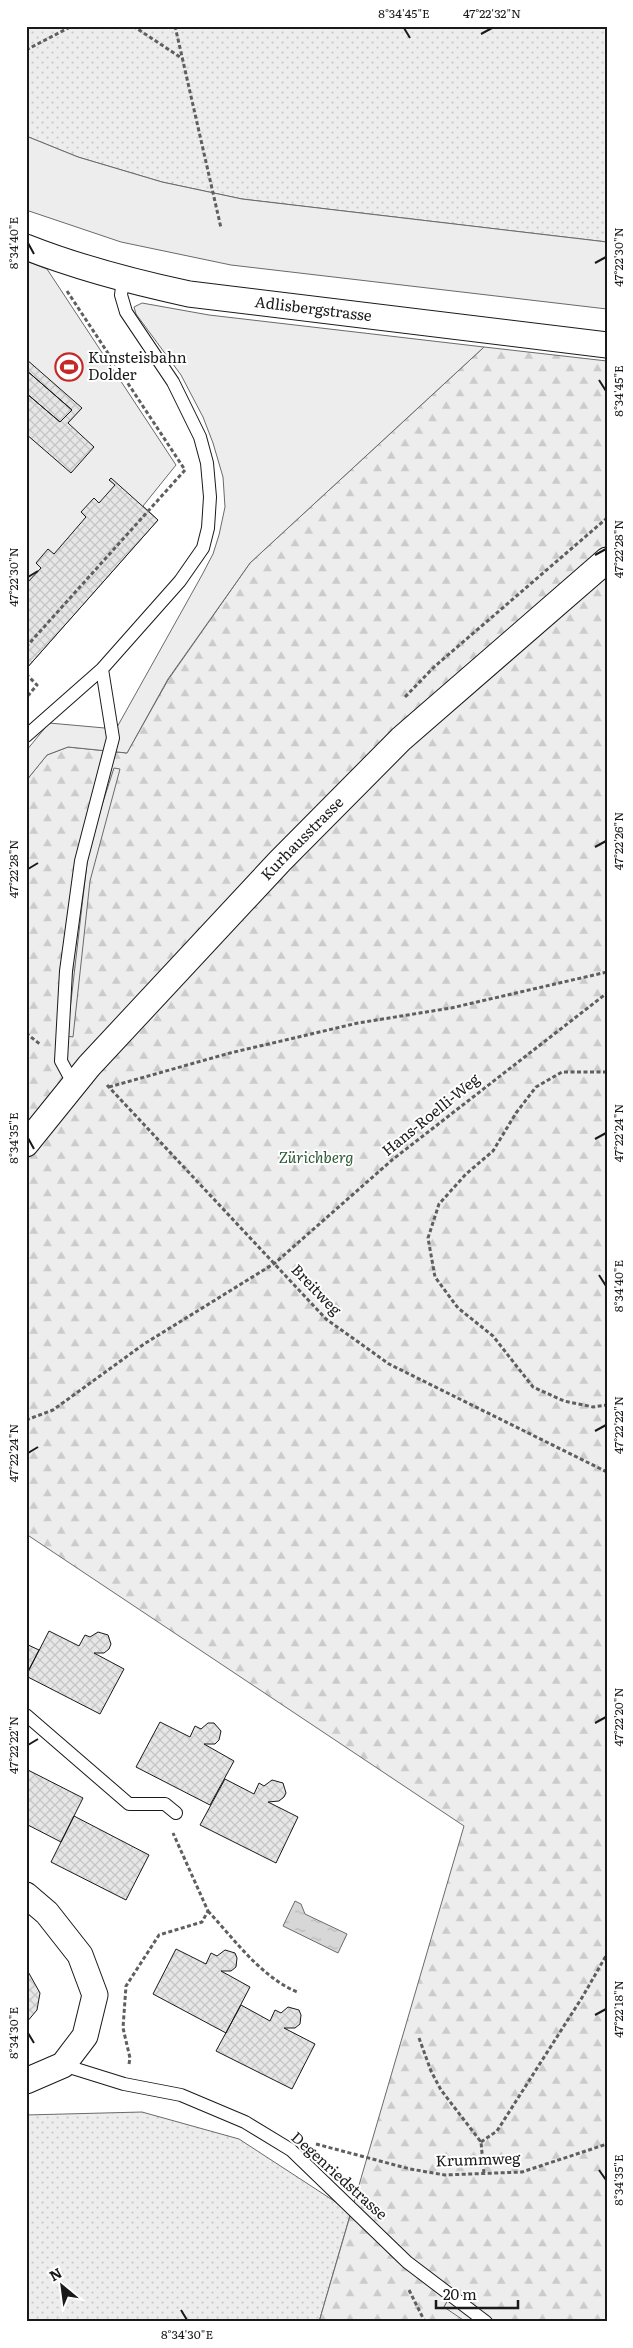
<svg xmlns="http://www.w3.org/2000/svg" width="633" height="2348" font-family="Literata,serif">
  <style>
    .green { fill: url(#green-dots); stroke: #6a6a6a }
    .forest { fill: url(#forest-firs); stroke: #6a6a6a }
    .built { fill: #ededed; stroke: #6a6a6a }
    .water { fill: url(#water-ripples); stroke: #6a6a6a }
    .building { fill: url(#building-cross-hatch); stroke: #1a1a1a }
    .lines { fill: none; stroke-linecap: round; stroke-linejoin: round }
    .lane-casing { stroke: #1a1a1a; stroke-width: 14 }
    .street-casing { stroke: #1a1a1a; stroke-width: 27 }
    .path { stroke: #5f5f5f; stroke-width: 3; stroke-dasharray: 4 2.5; stroke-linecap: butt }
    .lane { stroke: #fff; stroke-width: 12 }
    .street { stroke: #fff; stroke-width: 25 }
    .ticks { fill: none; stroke: #1a1a1a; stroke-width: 2 }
    .labels { text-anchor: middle; stroke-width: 4; stroke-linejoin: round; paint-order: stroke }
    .street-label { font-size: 15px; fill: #1a1a1a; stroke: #fff }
    .poi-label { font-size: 15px; fill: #1a1a1a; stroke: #fff; text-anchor: start }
    .park-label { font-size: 15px; font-style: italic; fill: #2b5a34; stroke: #fff }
    .neatline { fill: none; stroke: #1a1a1a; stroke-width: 2 }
    .ticks-label { font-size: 12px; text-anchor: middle; fill: #1a1a1a }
  </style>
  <defs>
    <pattern id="green-dots" width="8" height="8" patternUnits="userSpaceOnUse" patternTransform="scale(1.25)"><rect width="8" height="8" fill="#ededed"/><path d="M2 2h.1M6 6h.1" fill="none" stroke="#cbcbcb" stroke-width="1.8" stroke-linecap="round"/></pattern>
    <pattern id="forest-firs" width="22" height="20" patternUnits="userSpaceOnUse" patternTransform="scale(1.25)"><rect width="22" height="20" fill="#ededed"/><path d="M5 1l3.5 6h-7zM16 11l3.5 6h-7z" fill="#cbcbcb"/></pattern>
    <pattern id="water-ripples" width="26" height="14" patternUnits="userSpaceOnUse" patternTransform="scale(1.25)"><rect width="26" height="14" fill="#d7d7d7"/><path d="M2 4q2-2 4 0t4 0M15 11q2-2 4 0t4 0" fill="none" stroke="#b8b8b8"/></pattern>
    <pattern id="building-cross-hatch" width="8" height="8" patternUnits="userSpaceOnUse" patternTransform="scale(1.25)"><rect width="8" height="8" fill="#e6e6e6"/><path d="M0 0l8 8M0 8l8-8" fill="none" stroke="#c5c5c5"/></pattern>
  </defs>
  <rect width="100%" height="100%" fill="#fff"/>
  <!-- green -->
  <path class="green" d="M26,26h581v216l-365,-43 -80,-17 -84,-25 -52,-21z
    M142,2112l97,27 112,73 -32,110h-293v-207z"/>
  <!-- forest -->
  <path class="forest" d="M484,347l123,14v1961h-288l145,-496 -438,-292v-753l21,-26 21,-8 59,6 41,-73 82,-117z"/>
  <!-- built -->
  <path class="built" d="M26,136l52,21 84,25 80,17 365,43v67l-376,-44 -110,-23 -95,-32z
    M26,261l21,8 129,196 -33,41 15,14 -132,149z
    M142,303l67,12 275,32 -234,216 -82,116 -41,74 -59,-6 -21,8 -21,26v-30l23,-28 67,6 86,-154 11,-21 6,-19 6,-28 -2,-30 -10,-34 -10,-26 -22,-42 -45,-61 -2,-7z
    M114,768l6,1 -30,112 -17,156 -6,-1 22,-191z
    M448,2300l32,22h-14l-22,-15z"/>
  <!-- water -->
  <path class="water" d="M295,1901l6,3 4,10 42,20 -9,19 -55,-27z"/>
  <!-- building -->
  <path class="building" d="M26,359l56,49 -14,15 26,24 -23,26 -45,-39v-41l34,29 12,-12 -46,-40z
    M26,370l46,40 -12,12 -34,-29z
    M111,478l47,42 -132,149v-85l15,-16 -5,-5 12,-14 6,5 32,-37 -5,-5 13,-14 5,5 16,-18 -6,-5z
    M49,1631l30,15 6,-11 5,2 8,-5 10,3 3,9 -2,5 -5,4h-10l30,16 -24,45 -74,-38z
    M26,1644l13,6 -13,25z
    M160,1722l30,15 5,-11 6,3 7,-6h6l7,8 -2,9 -4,4h-11l30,17 -24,44 -74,-38z
    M26,1769l57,29 -22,44 -35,-18z
    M225,1779l29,15 5,-11 5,3 8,-6 11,3 3,10 -2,4 -5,4 -11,1 30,15 -22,46 -76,-38z
    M74,1816l75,39 -23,45 -75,-38z
    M176,1949l30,15 5,-11 6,3 8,-6 10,3 2,5 -1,9 -5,4h-10l29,16 -24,46 -73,-39z
    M26,1968l14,25 -3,17 -11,13z
    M241,2005l29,16 5,-11 6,3 7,-6 11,3 2,5 -1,9 -5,4h-11l31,16 -23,45 -76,-38z"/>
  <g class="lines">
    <!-- lane casing -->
    <g class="lane-casing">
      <path id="lane" d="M26,736l76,-67 78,-88 23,-33 5,-20 2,-31 -3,-34 -7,-26 -27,-55 -47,-70 -5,-17 2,-16
        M74,1085l-13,-24 5,-90 15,-110 32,-123 -11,-69
        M26,1715l103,89h36l11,9
        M63,2065l61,19 57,11 64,27 46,28 116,112 79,60"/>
    </g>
    <!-- street casing -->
    <g class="street-casing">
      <g id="street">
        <path id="s1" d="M26,247c53,21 107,35 163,47l418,51"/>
        <path id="s2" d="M26,1144l63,-78 191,-205 121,-122 206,-179"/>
        <path d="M26,1895l21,18 33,42 15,40 -10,41 -22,29 -37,16"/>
      </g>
    </g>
    <!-- path -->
    <path class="path" d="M133,26l50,33
      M175,26l46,202
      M26,50l46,-24
      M67,291l118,179
      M26,647l159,-177
      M26,674l11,11 -11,13
      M405,697l29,-30 173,-149
      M26,1033l15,12
      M607,1072h-45l-26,15 -20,26 -23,38 -27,23 -27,30 -11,34 7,39 23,31 35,28 40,51 31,14 29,6 14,-2
      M107,1085l219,234 63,45 218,108
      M109,1087l121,-34 128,-30 93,-15 156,-36
      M26,1420l27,-10 91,-66 131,-81 117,-103 215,-167
      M208,1911c27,29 52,65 89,81
      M419,2038l12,33 10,19 40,52 3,32
      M129,2064l1,-6 -7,-30 3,-42 33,-51 43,-13 6,-11 -35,-78
      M481,2142l16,-11 86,-135 24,-42
      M316,2144l94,25 35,6 77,-3 85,-28
      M409,2290l16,32"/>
    <!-- lane -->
    <use href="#lane" class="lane"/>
    <!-- street -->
    <use href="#street" class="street"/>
  </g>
  <!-- ticks -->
  <path class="ticks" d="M404,28l6,10M481,34l11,-6M28,243l6,11M595,263l11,-6M599,380l7,11M595,555l11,-6M28,577l10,-6M595,847l11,-6M28,869l10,-6M28,1138l6,11M595,1139l11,-6M599,1275l7,11M595,1431l11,-6M28,1453l10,-6M595,1723l11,-6M28,1745l10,-6M595,2015l11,-6M28,2033l6,10M599,2170l7,10M181,2310l6,10"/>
  <!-- icons -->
  <defs>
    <g id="stadium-ring" transform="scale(1.4375)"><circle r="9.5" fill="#fff" stroke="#c62828" stroke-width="1.5"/><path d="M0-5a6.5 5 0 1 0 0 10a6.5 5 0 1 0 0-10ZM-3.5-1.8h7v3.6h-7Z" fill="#c62828"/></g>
  </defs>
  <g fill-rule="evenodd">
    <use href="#stadium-ring" x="69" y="367"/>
  </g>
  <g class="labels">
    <!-- street labels -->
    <g class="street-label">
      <text dy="5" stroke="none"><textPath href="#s1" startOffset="295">Adlisbergstrasse</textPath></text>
      <text dy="5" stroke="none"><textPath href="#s2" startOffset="412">Kurhausstrasse</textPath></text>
      <text transform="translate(431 1115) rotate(-39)" y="5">Hans-Roelli-Weg</text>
      <text transform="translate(316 1290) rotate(46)" y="5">Breitweg</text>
      <text transform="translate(478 2160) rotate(-2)" y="5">Krummweg</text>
      <text transform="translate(339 2176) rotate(42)" y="5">Degenriedstrasse</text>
    </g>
    <!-- poi labels -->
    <g class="poi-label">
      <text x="88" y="363">Kunsteisbahn<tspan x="88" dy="17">Dolder</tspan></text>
    </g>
    <!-- park labels -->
    <g class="park-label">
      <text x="316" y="1163">Zürichberg</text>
    </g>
  </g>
  <!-- border -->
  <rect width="633" height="2348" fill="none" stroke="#ffffff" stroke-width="55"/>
  <!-- north arrow -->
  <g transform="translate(62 2286) rotate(331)" stroke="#ffffff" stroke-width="4" paint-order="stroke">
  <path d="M0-4L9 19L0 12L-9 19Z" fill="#1a1a1a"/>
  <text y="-8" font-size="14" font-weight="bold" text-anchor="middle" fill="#1a1a1a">N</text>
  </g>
  <!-- scale -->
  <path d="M436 2300v8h82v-8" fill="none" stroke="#1a1a1a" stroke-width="2.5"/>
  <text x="443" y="2300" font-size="15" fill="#1a1a1a" stroke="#ffffff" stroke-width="4" paint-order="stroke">20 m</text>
  <rect x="28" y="28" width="578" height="2292" class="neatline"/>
  <g class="ticks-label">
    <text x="404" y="18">8°34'45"E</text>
    <text x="492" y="18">47°22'32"N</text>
    <text transform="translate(14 243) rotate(-90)" y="4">8°34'40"E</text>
    <text transform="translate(619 257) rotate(-90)" y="4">47°22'30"N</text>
    <text transform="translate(619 391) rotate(-90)" y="4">8°34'45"E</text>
    <text transform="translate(619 549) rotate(-90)" y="4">47°22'28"N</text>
    <text transform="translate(14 577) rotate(-90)" y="4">47°22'30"N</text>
    <text transform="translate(619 841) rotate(-90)" y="4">47°22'26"N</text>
    <text transform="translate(14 869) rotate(-90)" y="4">47°22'28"N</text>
    <text transform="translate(619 1133) rotate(-90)" y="4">47°22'24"N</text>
    <text transform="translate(14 1138) rotate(-90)" y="4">8°34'35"E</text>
    <text transform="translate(619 1286) rotate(-90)" y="4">8°34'40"E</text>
    <text transform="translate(619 1425) rotate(-90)" y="4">47°22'22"N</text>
    <text transform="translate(14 1453) rotate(-90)" y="4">47°22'24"N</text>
    <text transform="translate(619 1717) rotate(-90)" y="4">47°22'20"N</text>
    <text transform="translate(14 1745) rotate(-90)" y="4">47°22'22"N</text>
    <text transform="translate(619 2009) rotate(-90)" y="4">47°22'18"N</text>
    <text transform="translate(14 2033) rotate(-90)" y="4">8°34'30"E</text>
    <text transform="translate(619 2180) rotate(-90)" y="4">8°34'35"E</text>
    <text x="187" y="2339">8°34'30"E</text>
  </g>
</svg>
